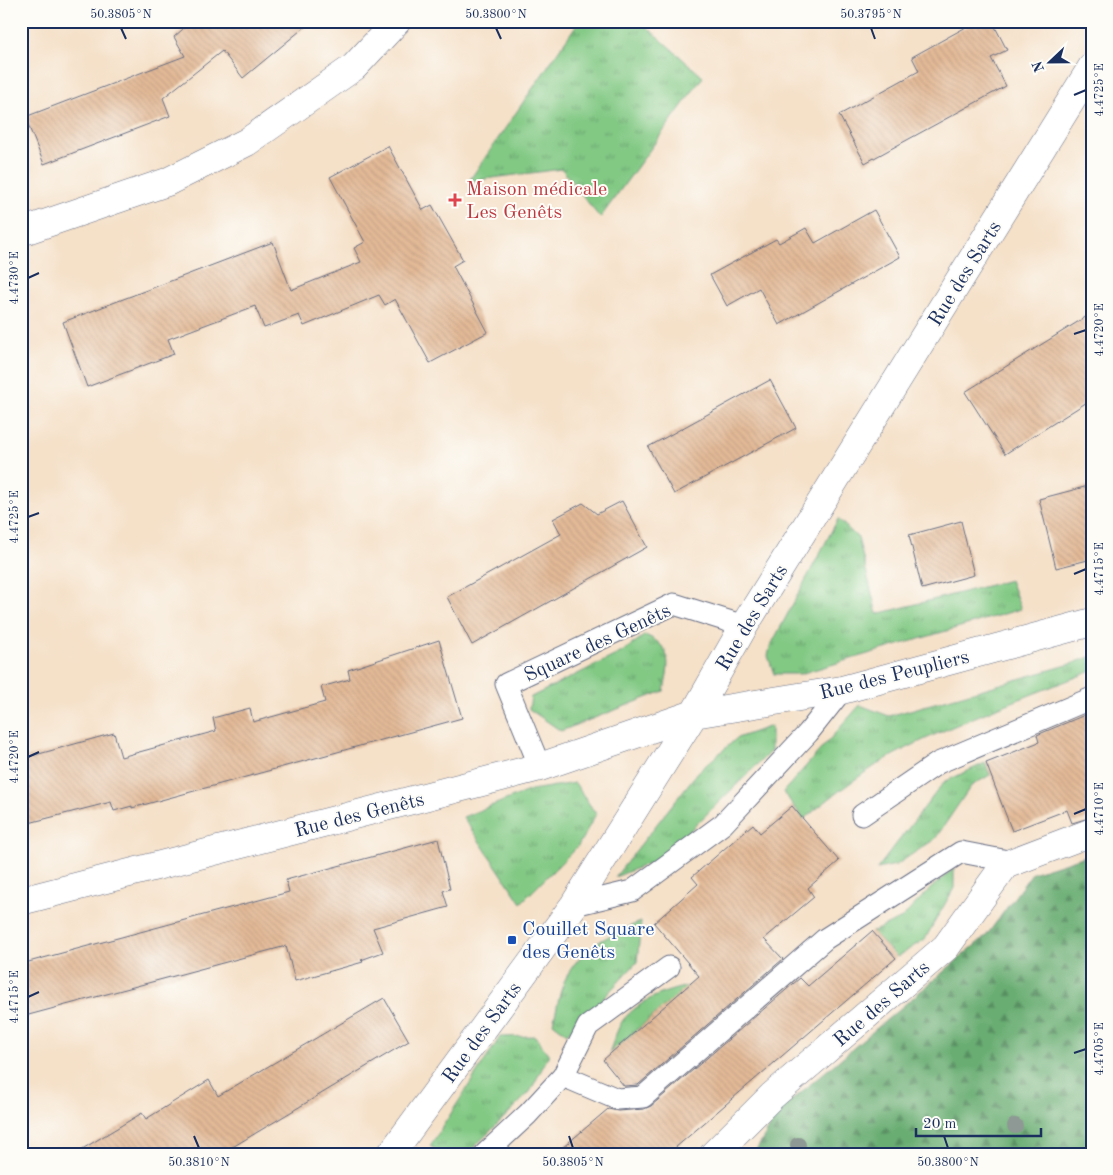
<svg xmlns="http://www.w3.org/2000/svg" width="1113" height="1175" font-family="'Old Standard TT',serif">
  <style>
    .grass { fill: url(#grass-tufts); stroke: #4e7c71 }
    .forest { fill: url(#forest-firs); stroke: #426e68 }
    .building { fill: url(#building-back-hatch) }
    .lines { fill: none; stroke-linecap: round; stroke-linejoin: round }
    .lane-casing { stroke: #676d83; stroke-width: 23 }
    .street-casing { stroke: #676d83; stroke-width: 29 }
    .lane { stroke: #fff; stroke-width: 21 }
    .street { stroke: #fff; stroke-width: 28 }
    .tree { fill: #8e9894 }
    .ticks { fill: none; stroke: #1b2f5e; stroke-width: 2 }
    .health-dot { fill: #e0444e; stroke: #fdfcf7; stroke-width: 2 }
    .transit-dot { fill: #1a4fb4; stroke: #fdfcf7; stroke-width: 2 }
    .labels { text-anchor: middle; stroke-width: 4; stroke-linejoin: round; paint-order: stroke }
    .health-label { font-size: 20px; fill: #be3a42; stroke: #fdfcf7; text-anchor: start }
    .street-label { font-size: 20px; fill: #1b2f5e; stroke: #fdfcf7 }
    .transit-label { font-size: 20px; fill: #164399; stroke: #fdfcf7; text-anchor: start }
    .neatline { fill: none; stroke: #1b2f5e; stroke-width: 2 }
    .ticks-label { font-size: 12px; text-anchor: middle; fill: #1b2f5e }
  </style>
  <defs>
    <pattern id="grass-tufts" width="24" height="20" patternUnits="userSpaceOnUse" patternTransform="scale(1.25)"><rect width="24" height="20" fill="#82c984"/><path d="M3 7l-1-3M5 7V3M7 7l1-3M15 17l-1-3M17 17v-4M19 17l1-3" fill="none" stroke="#6aa46f"/></pattern>
    <pattern id="forest-firs" width="22" height="20" patternUnits="userSpaceOnUse" patternTransform="scale(1.25)"><rect width="22" height="20" fill="#69ad72"/><path d="M5 1l3.5 6h-7zM16 11l3.5 6h-7z" fill="#568d61"/></pattern>
    <pattern id="building-back-hatch" width="6" height="6" patternUnits="userSpaceOnUse" patternTransform="scale(1.25)"><rect width="6" height="6" fill="#e3ba97"/><path d="M-1 5l2 2M0 0l6 6M5-1l2 2" fill="none" stroke="#c2a085"/></pattern>
  </defs>
  <rect width="100%" height="100%" fill="#fdfcf7"/>
  <filter id="ink" filterUnits="userSpaceOnUse"><feTurbulence type="fractalNoise" baseFrequency=".02" numOctaves="2"/><feDisplacementMap in="SourceGraphic" scale="10" xChannelSelector="R" yChannelSelector="G"/><feConvolveMatrix kernelMatrix="1 2 1 2 8 2 1 2 1" color-interpolation-filters="sRGB"/></filter>
  <filter id="wash" filterUnits="userSpaceOnUse"><feTurbulence type="fractalNoise" baseFrequency=".0096" numOctaves="4" result="noise"/><feDisplacementMap in="SourceGraphic" scale="20" xChannelSelector="R" yChannelSelector="G"/><feGaussianBlur stdDeviation="1.12" result="paint"/><feColorMatrix in="noise" values="0 0 0 0 0 0 0 0 0 0 0 0 0 0 0 0 0 1.4 0 .05"/><feComposite in="paint" operator="in"/></filter>
  <g filter="url(#wash)">
    <rect width="100%" height="100%" fill="#f5e0c8"/>
    <!-- grass -->
    <path class="grass" d="M579,21h61l63,56 -103,141 -38,-49 -93,12z
      M838,519l20,19 19,76 133,-34 11,29 -221,65h-26l-6,-18 2,-9z
      M645,635c29,12 24,30 19,56l-103,40 -32,-22 2,-12 91,-45z
      M1092,656v15c-64,25 -130,49 -191,80 -32,16 -69,45 -97,68l-21,-27 77,-87 29,11 182,-52z
      M771,726v25l-109,107 -47,19 83,-105 39,-34z
      M985,763l5,12 -19,11 -36,53 -39,26 -19,4 67,-87z
      M575,783l21,31 -18,32 -57,57 -58,-86 68,-27z
      M954,868v20l-29,51 -28,18 -25,-25 30,-14 28,-29z
      M641,922l-4,40 -51,55 -19,17 -14,-11c4,-14 6,-29 11,-41 14,-33 45,-48 77,-60z
      M689,986l-80,67c4,-10 8,-24 14,-33 17,-20 41,-29 66,-34z
      M535,1036l14,19 -19,37 -63,62h-23l-14,-8 70,-109z"/>
    <!-- forest -->
    <path class="forest" d="M1092,854v300h-338l26,-44 207,-175 45,-62z"/>
    <g id="blocks">
      <!-- building -->
      <path class="building" d="M192,21h120l-69,57 -21,-27 -59,47 7,18 -126,48 -19,-47 160,-61 -11,-19z
        M977,21h15l15,29 -16,8 15,28 -141,77 -26,-48 80,-44 -7,-14z
        M388,146l35,64 9,-5 31,55 -10,6 35,66 -58,31 -35,-64 -10,6 -6,-10 -75,31 -5,-11 -35,13 -9,-22 -87,33 6,15 -87,33 -24,-65 210,-80 18,48 70,-28 -7,-14 11,-6 -35,-65z
        M874,210l26,47 -121,68 -20,-37 -32,18 -17,-31 66,-36 3,4 27,-15 9,15z
        M1092,313v86l-87,55 -40,-62z
        M770,380l26,48 -122,66 -26,-47z
        M1092,485v74l-36,9 -17,-69z
        M622,501l25,46 -175,98 -25,-48 114,-63 -8,-15 30,-16 14,11z
        M961,521l13,54 -52,14 -13,-54z
        M439,640l23,78 -330,90v-2l-18,5 -3,-9 -90,23v-66l93,-26 7,24 95,-26 -3,-13 37,-10 3,14 72,-20 -4,-15 29,-8 -2,-9z
        M1092,712v105l-20,6 -5,-13 -55,21 -26,-68 53,-21 -2,-7z
        M792,806l47,55 -31,27 6,9 -50,42 19,20 -145,126 -14,1 -21,-26 96,-84 -45,-53 44,-39 -6,-7 61,-53 7,9z
        M438,839l12,50 -7,2 5,16 -75,21 10,24 -22,8 2,2 -68,19 -9,-35 -265,71v-53l268,-72 -3,-12z
        M872,931l24,27 -228,196h-113l53,-45 10,2 26,-2 7,-3 149,-128 8,8z
        M384,998l25,43 -188,113h-147l68,-41 4,6 63,-39 9,16z"/>
    </g>
  </g>
  <g filter="url(#ink)">
    <use href="#blocks" fill-opacity="0" stroke="#676d83" stroke-width="1"/>
    <g class="lines">
      <!-- lane casing -->
      <g class="lane-casing">
        <path id="lane" d="M540,767l-34,-83 168,-80 70,22
          M862,815l76,-52 154,-65
          M574,905l58,-14 91,-67 85,-91 34,-43
          M563,1076l25,-50 81,-59
          M485,1154l43,-40 35,-38 54,23 26,-2 182,-158 136,-87 52,10"/>
      </g>
      <!-- street casing -->
      <g class="street-casing">
        <path id="street" d="M21,232l146,-50 80,-40 107,-75 43,-46
          M21,901l519,-134 154,-53 148,-24 250,-68
          M391,1154l183,-249 120,-191 50,-88 348,-559
          M714,1154l58,-58 174,-149 59,-82 87,-33"/>
      </g>
      <!-- lane -->
      <use href="#lane" class="lane"/>
      <!-- street -->
      <use href="#street" class="street"/>
    </g>
    <!-- trees -->
    <g class="tree">
      <circle cx="1015" cy="1126" r="8"/>
      <circle cx="798" cy="1145" r="8"/>
    </g>
  </g>
  <!-- ticks -->
  <path class="ticks" d="M121,28l5,11M496,28l5,11M871,28l4,11M1074,95l12,-5M28,278l11,-5M1074,334l12,-4M28,517l11,-4M1074,574l12,-5M28,757l11,-5M1074,814l12,-5M28,997l11,-5M1074,1053l12,-4M194,1136l5,12M569,1136l4,12M944,1136l4,12"/>
  <!-- markers -->
  <path class="health-dot" d="M452.5 192.5h5v5h5v5h-5v5h-5v-5h-5v-5h5z"/>
  <rect class="transit-dot" x="507" y="935" width="10" height="10" rx="2.5"/>
  <g class="labels">
    <!-- health labels -->
    <g class="health-label">
      <text x="466" y="195">Maison médicale<tspan x="466" dy="23">Les Genêts</tspan></text>
    </g>
    <!-- street labels -->
    <g class="street-label">
      <text transform="translate(964 273) rotate(-58)" y="7">Rue des Sarts</text>
      <text transform="translate(751 617) rotate(-59)" y="7">Rue des Sarts</text>
      <text transform="translate(597 642) rotate(-25)" y="7">Square des Genêts</text>
      <text transform="translate(894 674) rotate(-14)" y="7">Rue des Peupliers</text>
      <text transform="translate(359 814) rotate(-14)" y="7">Rue des Genêts</text>
      <text transform="translate(881 1003) rotate(-41)" y="7">Rue des Sarts</text>
      <text transform="translate(481 1032) rotate(-54)" y="7">Rue des Sarts</text>
    </g>
    <!-- transit labels -->
    <g class="transit-label">
      <text x="522" y="935">Couillet Square<tspan x="522" dy="23">des Genêts</tspan></text>
    </g>
  </g>
  <!-- margin -->
  <rect width="1113" height="1175" fill="none" stroke="#fdfcf7" stroke-width="55"/>
  <!-- north arrow -->
  <g transform="translate(1050 62) rotate(248)" stroke="#fdfcf7" stroke-width="4" paint-order="stroke">
  <path d="M0-4L9 19L0 12L-9 19Z" fill="#1b2f5e"/>
  <text y="-8" font-size="14" font-weight="bold" text-anchor="middle" fill="#1b2f5e">N</text>
  </g>
  <!-- scale -->
  <path d="M916 1128v8h125v-8" fill="none" stroke="#1b2f5e" stroke-width="2.5"/>
  <text x="923" y="1128" font-size="15" fill="#1b2f5e" stroke="#fdfcf7" stroke-width="4" paint-order="stroke">20 m</text>
  <rect x="28" y="28" width="1058" height="1120" class="neatline"/>
  <g class="ticks-label">
    <text x="121" y="18">50.3805°N</text>
    <text x="496" y="18">50.3800°N</text>
    <text x="871" y="18">50.3795°N</text>
    <text transform="translate(1099 90) rotate(-90)" y="4">4.4725°E</text>
    <text transform="translate(14 278) rotate(-90)" y="4">4.4730°E</text>
    <text transform="translate(1099 330) rotate(-90)" y="4">4.4720°E</text>
    <text transform="translate(14 517) rotate(-90)" y="4">4.4725°E</text>
    <text transform="translate(1099 569) rotate(-90)" y="4">4.4715°E</text>
    <text transform="translate(14 757) rotate(-90)" y="4">4.4720°E</text>
    <text transform="translate(1099 809) rotate(-90)" y="4">4.4710°E</text>
    <text transform="translate(14 997) rotate(-90)" y="4">4.4715°E</text>
    <text transform="translate(1099 1049) rotate(-90)" y="4">4.4705°E</text>
    <text x="199" y="1166">50.3810°N</text>
    <text x="573" y="1166">50.3805°N</text>
    <text x="948" y="1166">50.3800°N</text>
  </g>
</svg>
